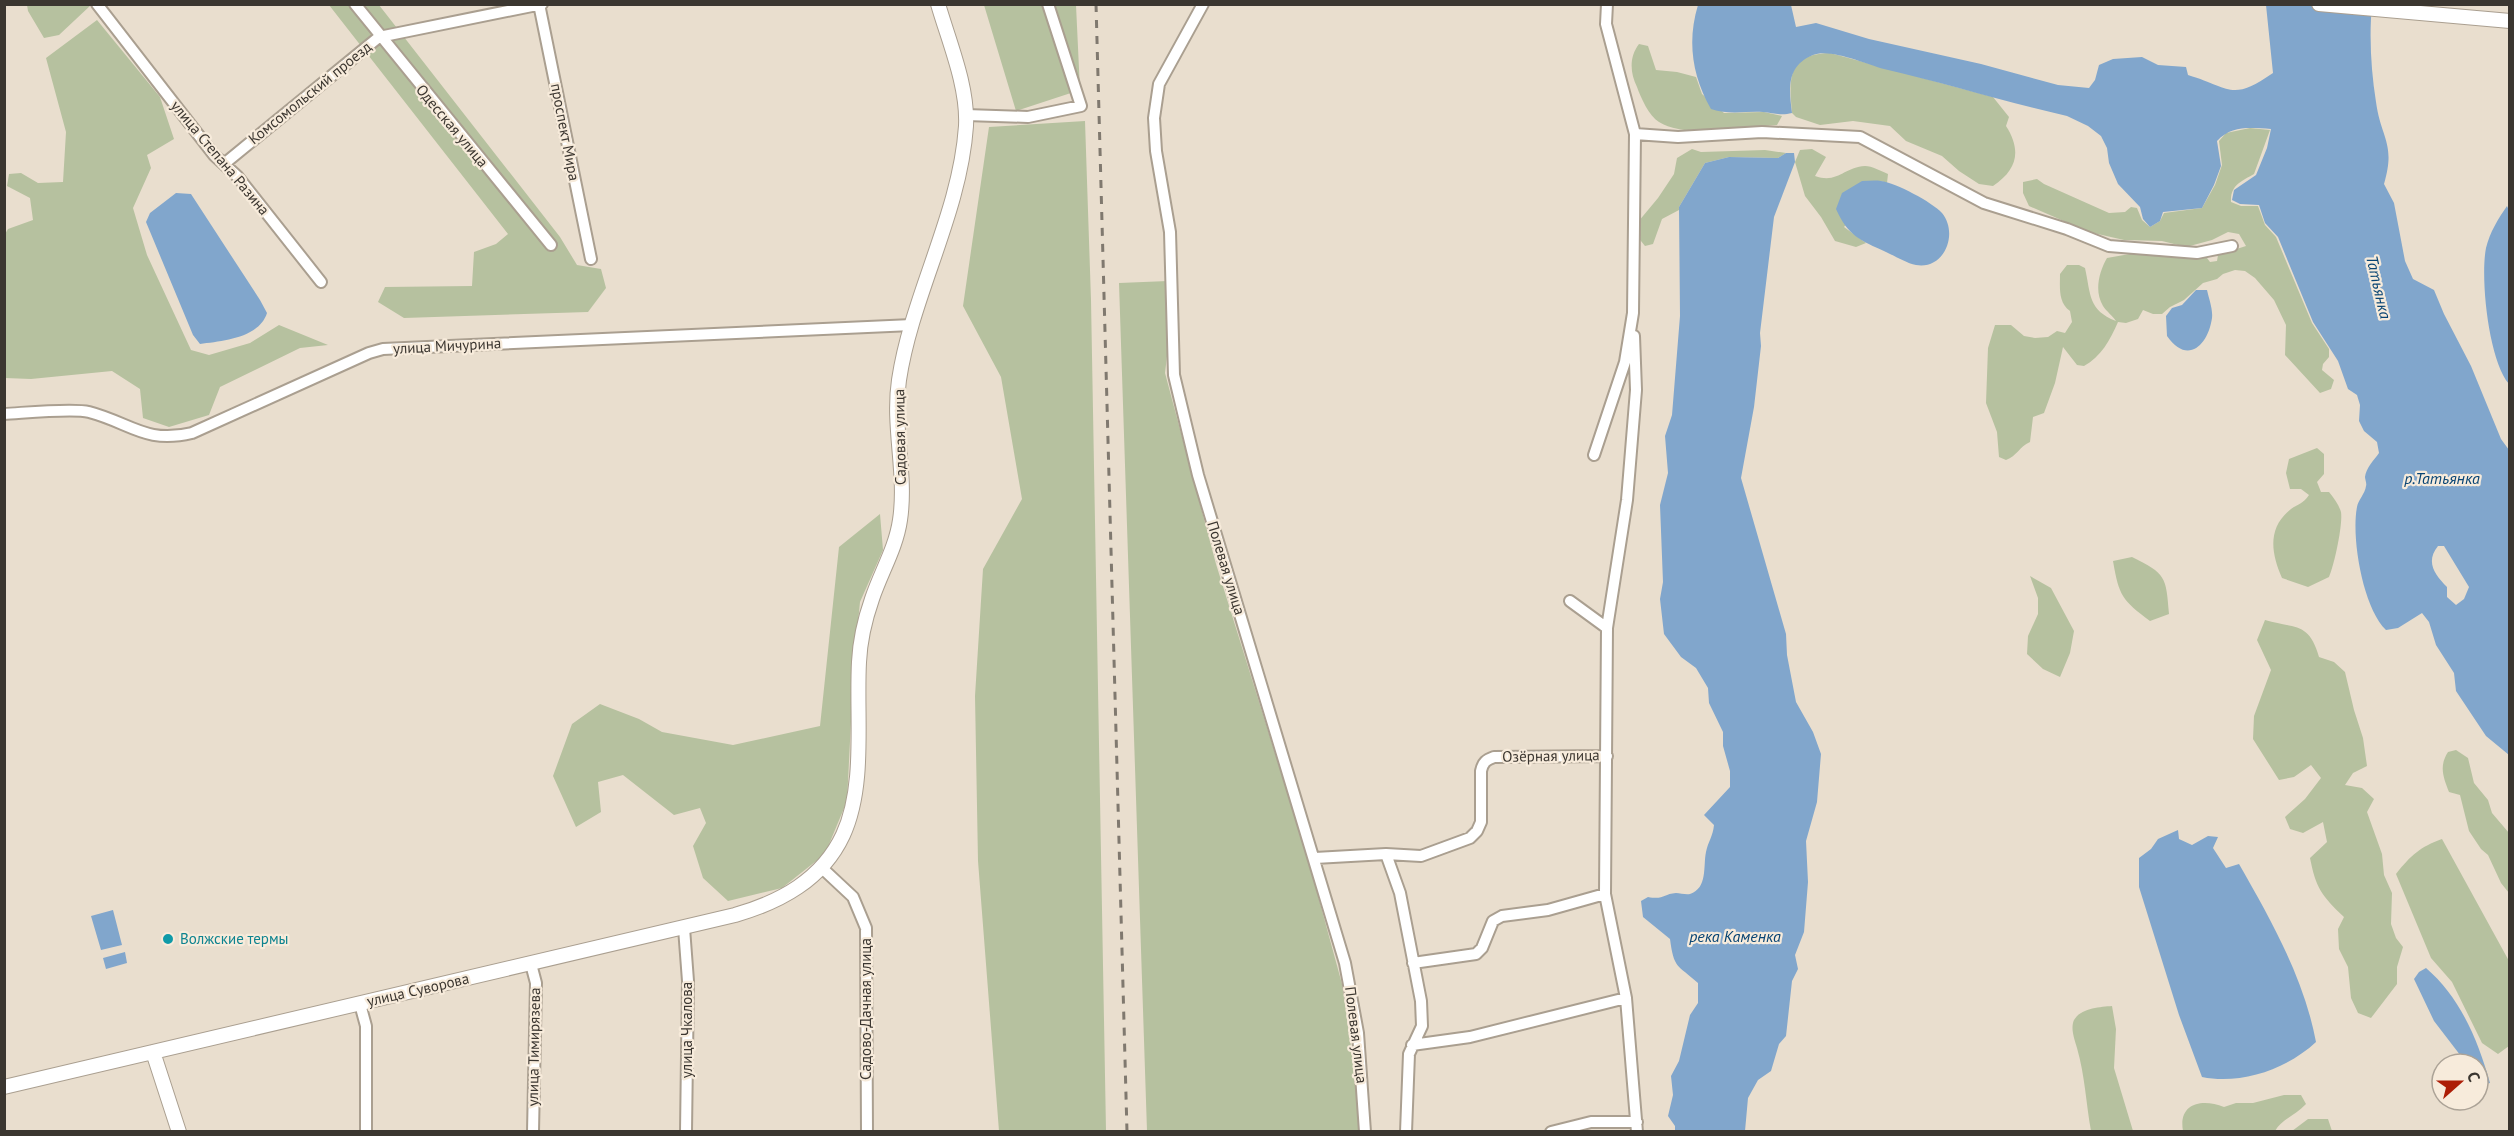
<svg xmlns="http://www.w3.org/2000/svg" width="2514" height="1136" font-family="'PT Sans',sans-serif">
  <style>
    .green { fill: #b6c19f }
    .water { fill: #81a6cc; fill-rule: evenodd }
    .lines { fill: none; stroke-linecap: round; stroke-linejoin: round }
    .minor-casing { stroke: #aa9f90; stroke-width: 14 }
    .major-casing { stroke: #aa9f90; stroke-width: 16 }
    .minor { stroke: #fff; stroke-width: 10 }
    .major { stroke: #fff; stroke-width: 14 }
    .rail { stroke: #80796f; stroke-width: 3; stroke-dasharray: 8 8; stroke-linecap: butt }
    .culture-dot { fill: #0f9aa8; stroke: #f7ebdb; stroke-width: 2 }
    .labels { text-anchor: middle; stroke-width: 4.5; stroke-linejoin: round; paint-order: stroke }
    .street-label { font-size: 15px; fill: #3b3630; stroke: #f7ebdb }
    .culture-label { font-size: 15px; fill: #0d838f; stroke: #f7ebdb; text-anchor: start }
    .water-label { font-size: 16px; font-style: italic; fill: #084473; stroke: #f7ebdb }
  </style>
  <rect width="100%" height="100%" fill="#e9dece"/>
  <!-- green -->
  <path class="green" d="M27,5v-1l64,1 -32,30 -15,3 -16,-27z
    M329,5h50l181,232 17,28 24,4 5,19 -18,24 -184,6 -26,-16 7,-15 87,-1 2,-34 22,-8 12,-10z
    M984,5h92l4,85 -64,21z
    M97,20l63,77 14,42 -27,16 4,13 -18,40 14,47 44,95 18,5 41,-12 29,-18 49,20 -28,3 -80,39 -11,28 -40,12 -26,-9 -3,-29 -28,-18 -81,8 -26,-1v-144l3,-5 25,-9 -3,-22 -23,-12 2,-12 12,-1 17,10 25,-1 3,-50 -20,-74z
    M1639,44l9,2 8,24 21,2 19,5 6,17 22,19 40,-1 18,4 -5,9c-31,2 -92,14 -118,-3 -10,-6 -18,-24 -22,-35 -7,-14 -8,-30 2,-43z
    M1830,53l163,44 16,20 -3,9c16,25 11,44 -13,60l-14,-2 -20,-13 -17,-15 -36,-15 -16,-15 -37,-5 -33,4 -24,-8 -4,-4c-3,-34 -5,-59 38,-60z
    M1085,121l6,179 15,831h-107l-21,-270 -3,-165 8,-127 39,-70 -21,-122 -38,-71 26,-179z
    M2250,128l20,2 -16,44c-12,7 -24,11 -23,28l10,4h17l7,19 11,12 36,86 17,26v8l-6,7 -1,6 12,10 -3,9 -11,4 -35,-38 1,-30 -12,-25 -19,-22 -10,-7 -10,-1 -12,4 -6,5 -14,4 -19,17 -14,7 -8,7h-9l-10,-4 -5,9 -12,4 -8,-1c-8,18 -17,35 -34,44l-7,-1 -14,-18 -8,36 -11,30 -11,4 -3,25c-11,5 -13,14 -24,18l-7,-3 -2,-25 -11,-29 2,-55 7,-23h16l13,11 11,2 13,-1 9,-6 8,2 7,-11 -2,-11c-12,-9 -10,-23 -10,-37l7,-9h12l6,3c6,27 3,42 31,53 -3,-5 -9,-9 -13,-15 -9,-15 -4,-34 4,-48l34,-6 66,6 3,4 7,-1 1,-6 28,-9 -7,-12 -11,-2 -16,8 -26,7 -24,-6 -38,-1 -35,-8 -60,-26 -6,-13v-11l14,-3 7,5 65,29 16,-1 6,-5 6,1 5,12 8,7 10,-6 4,-8 38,-5 13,-23 7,-20 -3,-24 7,-8z
    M1692,149l9,3 64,-2 21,3 -8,5 -49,-1 -24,6 -26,44v3l-17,9 -9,25 -8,2 -8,-10 1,-14 20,-24 16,-24 3,-16z
    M1812,149l14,8 -11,19c23,8 29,-9 50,-10 7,0 16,5 23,8l-1,9 -6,-2 -37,46 22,16 -10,4 -21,-6 -14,-24 -16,-21 -10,-34 5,-12z
    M1168,281l2,50 -5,42 51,191 92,295 34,125 21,147h-216l-28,-848z
    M2317,448l7,6v20l-7,8 4,10h8c5,6 10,13 12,20 2,13 -7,54 -12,65l-21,10 -26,-9c-11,-25 -15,-50 9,-69 7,-5 12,-5 18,-14l-8,-6h-11l-4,-16 3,-14z
    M880,514l3,36 -23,52 -6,60 -7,139 -22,53 -43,34 -54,13 -25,-23 -10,-32 13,-23 -6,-15 -26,7 -51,-40 -25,7 3,30 -25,15 -23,-51 19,-52 28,-20 39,15 23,13 71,13 87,-19 19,-179z
    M2132,557c34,17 34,19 37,57l-19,7c-28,-21 -31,-25 -37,-60z
    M2030,576l21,12 23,43 -4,22 -10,24 -17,-8 -16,-15 1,-18 10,-22v-16z
    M2265,620c31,9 44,2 54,37l15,5 11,10 9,38 9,28 4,28 -14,7 -8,12 17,3 12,11 -7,13 15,42 2,21 8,18 -1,31 5,14 7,9 -6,20v17l-26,34 -13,-5 -7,-15 -3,-31 -9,-18 -1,-20 6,-12c-23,-22 -28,-29 -34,-59l17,-16 -4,-20 -20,11 -13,-4 -5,-12 20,-18 16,-21 -10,-13 -17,12 -15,3 -26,-41 1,-23 17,-46 -14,-30z
    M2456,750l12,8 6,25 14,17 4,13 17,20v60l-8,-10 -13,-28 -7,-6 -12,-18 -9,-36 -11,-3c-6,-15 -10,-26 -1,-40z
    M2442,839l67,122v85l-11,8 -16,-11 -30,-61 -21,-24 -35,-84c15,-19 24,-27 46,-35z
    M2112,1006l4,23 -2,39 19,63h-42c-5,-28 -6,-55 -14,-83 -2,-8 -7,-19 -3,-28 7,-12 26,-13 38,-14z
    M2284,1095h17l5,9c-10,11 -24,15 -31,27h-92c-5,-28 19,-33 41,-24l12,-4h17z
    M2308,1119h20l4,12h-40z"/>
  <!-- water -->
  <path class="water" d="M1698,5h93l5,22 20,-4 53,16 112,25 77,21 31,3 6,-8 4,-15 14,-6 29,-2 16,8 28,2 2,8c43,13 43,27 85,-2l-7,-68h106c-3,31 -1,66 4,97 5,37 20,41 8,82l10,19 11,58 8,18 21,11 10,24 27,52 30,73 8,11v305l-23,-19 -30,-45 -2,-18 -18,-28 -7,-23 -7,-9 -24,15 -12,2c-23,-22 -35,-92 -29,-123 1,-7 8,-13 9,-21 1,-2 -1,-7 -1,-9 1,-9 9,-17 14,-24l-2,-11 -13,-11 -5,-10 1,-16 -3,-10 -9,-6 -10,-28 -25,-39 -35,-85 -13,-14 -6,-18 -19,-1 -8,-4 2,-10 22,-15 11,-27 4,-19c-21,-1 -39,-4 -54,12l4,25 -7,19 -12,23 -39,4 -3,9 -10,6 -7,-8 -3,-12 -22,-23 -9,-21 -2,-15 -6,-12 -13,-10 -21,-10c-62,-14 -122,-33 -183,-47 -18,-5 -54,-21 -71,-14 -27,11 -24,34 -21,58 -11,3 -18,0 -29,-1 -18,-1 -34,3 -52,-3 -19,-33 -24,-68 -13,-104zM2438,546h6l25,41 -5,12 -8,6 -9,-8v-10c-12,-12 -22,-25 -9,-41z
    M1786,153h8l1,9 -21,55 -14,116 1,13 -7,61 -13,71 45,156 1,21 9,47 17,30 8,22 -4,48 -11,39 2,41 -4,50 -9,23 3,14 -6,12 -6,55 -7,8 -8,27 -13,9 -10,18 -3,33h-70v-5l-7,-10 5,-21 -2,-19 8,-15 11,-46 8,-12v-20c-21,-19 -24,-14 -28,-44l-27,-22 -2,-16 7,-4c16,3 15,-3 28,-4 4,0 10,2 14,1 18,-6 13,-28 16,-42 2,-10 7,-16 8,-27l-10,-10 26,-28v-16l-7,-25v-14l-14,-29 -1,-15 -12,-20 -15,-11 -17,-23 -4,-35 3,-17 -3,-77 8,-32 -3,-37 7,-21 8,-99 -1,-109 26,-44 24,-6 49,1z
    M1862,181c6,0 13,-1 19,0 15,2 51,21 61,32 17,21 2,57 -26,52 -10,-2 -21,-9 -30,-13 -26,-12 -38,-16 -50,-43l6,-16z
    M176,193l15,1 69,106 7,13c-8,25 -44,28 -67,31l-7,-9 -47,-113 4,-9z
    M2507,206l3,7 -1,171c-20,-23 -29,-105 -23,-136 4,-16 12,-29 21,-42z
    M2196,290h11c2,9 6,19 5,28 -4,28 -25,47 -45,18l-1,-20 6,-8 10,-3z
    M2178,830l1,9 13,6 16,-9 10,1 -5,11 13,20 13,-4c32,56 65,114 77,178 -29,27 -75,43 -114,35l-23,-62 -40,-128v-29l12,-9 7,-10z
    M113,910l9,35 -21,5 -10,-34z
    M125,952l2,11 -21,6 -3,-11z
    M2426,968c34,29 52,72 64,115l-10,2 -2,-3v-18h-11l-33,-43 -20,-42 5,-7z"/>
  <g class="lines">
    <!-- minor casing -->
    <g class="minor-casing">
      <path id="minor" d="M97,4l117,151 24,22 83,105
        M355,4l196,241
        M539,4l52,255
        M1203,4l-44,80 -5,34 2,33 14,81 4,143 24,100 147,488 13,70 7,99
        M966,115l62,2 53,-11 -33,-102
        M1635,134l43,3 84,-5 98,5 124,66 83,26 42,17 88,7 35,-7
        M224,164l155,-127 163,-33
        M4,414c20,-1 68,-6 85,-2 42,11 56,32 103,21l177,-80 14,-4 529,-24
        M1594,455l31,-93 8,-49 2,-179 -29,-110 1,-20
        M1570,601l37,27 -2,266 21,104 11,134
        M1607,628l20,-128 9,-110 -2,-54
        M1386,854l14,39 21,108 1,25 -13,28 -3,78
        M1315,858l71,-4 35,2 49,-18 7,-7 4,-9v-51c2,-9 5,-11 13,-14l113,-1
        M822,868l31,29 13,31 1,204
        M684,928l4,53 -2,151
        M1413,963l63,-9 6,-6 11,-27 9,-5 46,-6 57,-16
        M531,964l5,19 -3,149
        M360,1004l6,22v106
        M1412,1045l58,-8 156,-39
        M1551,1132l40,-10h46"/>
    </g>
    <!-- major casing -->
    <g class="major-casing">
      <path id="major" d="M2319,4l191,17
        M153,1052l26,80
        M4,1087l731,-172c45,-13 87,-35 108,-80 23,-50 13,-118 16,-173 1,-21 6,-43 13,-63 9,-27 24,-51 28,-79 7,-46 -8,-93 -1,-140 13,-86 61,-166 67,-254 2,-40 -17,-84 -28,-122"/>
    </g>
    <!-- minor -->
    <use href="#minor" class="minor"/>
    <!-- major -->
    <use href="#major" class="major"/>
    <!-- rail -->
    <path class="rail" d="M1096,4l31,1128"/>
  </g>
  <!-- markers -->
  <circle class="culture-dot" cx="168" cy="939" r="6"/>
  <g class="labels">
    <!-- street labels -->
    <g class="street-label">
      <text transform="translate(310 93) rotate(-39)" y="5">Комсомольский проезд</text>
      <text transform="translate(452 126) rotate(50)" y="5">Одесская улица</text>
      <text transform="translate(565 132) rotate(79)" y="5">проспект Мира</text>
      <text transform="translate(220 158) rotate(50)" y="5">улица Степана Разина</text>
      <text transform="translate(447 346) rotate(-3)" y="5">улица Мичурина</text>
      <text transform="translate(900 437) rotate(-91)" y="5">Садовая улица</text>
      <text transform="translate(1226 568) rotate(73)" y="5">Полевая улица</text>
      <text transform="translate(1551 756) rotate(-1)" y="5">Озёрная улица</text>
      <text transform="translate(418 990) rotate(-13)" y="5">улица Суворова</text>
      <text transform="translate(866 1009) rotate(-90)" y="5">Садово-Дачная улица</text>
      <text transform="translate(687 1030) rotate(-90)" y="5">улица Чкалова</text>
      <text transform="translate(1356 1035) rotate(83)" y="5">Полевая улица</text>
      <text transform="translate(534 1047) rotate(-89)" y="5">улица Тимирязева</text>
    </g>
    <!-- culture labels -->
    <g class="culture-label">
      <text x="180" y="944">Волжские термы</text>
    </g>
    <!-- water labels -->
    <g class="water-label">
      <text transform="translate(2379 287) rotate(77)" y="6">Татьянка</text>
      <text x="2442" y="484">р.Татьянка</text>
      <text x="1735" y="942">река Каменка</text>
    </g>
  </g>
  <!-- border -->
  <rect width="2514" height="1136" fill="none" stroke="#3b3630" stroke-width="12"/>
  <!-- north arrow -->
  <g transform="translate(2460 1082) rotate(69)"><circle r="28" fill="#f7ebdb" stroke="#aca397" stroke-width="1.5"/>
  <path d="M0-4.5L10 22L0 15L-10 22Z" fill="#ad1e07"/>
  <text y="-9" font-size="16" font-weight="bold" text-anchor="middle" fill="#3b3630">С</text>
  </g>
</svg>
